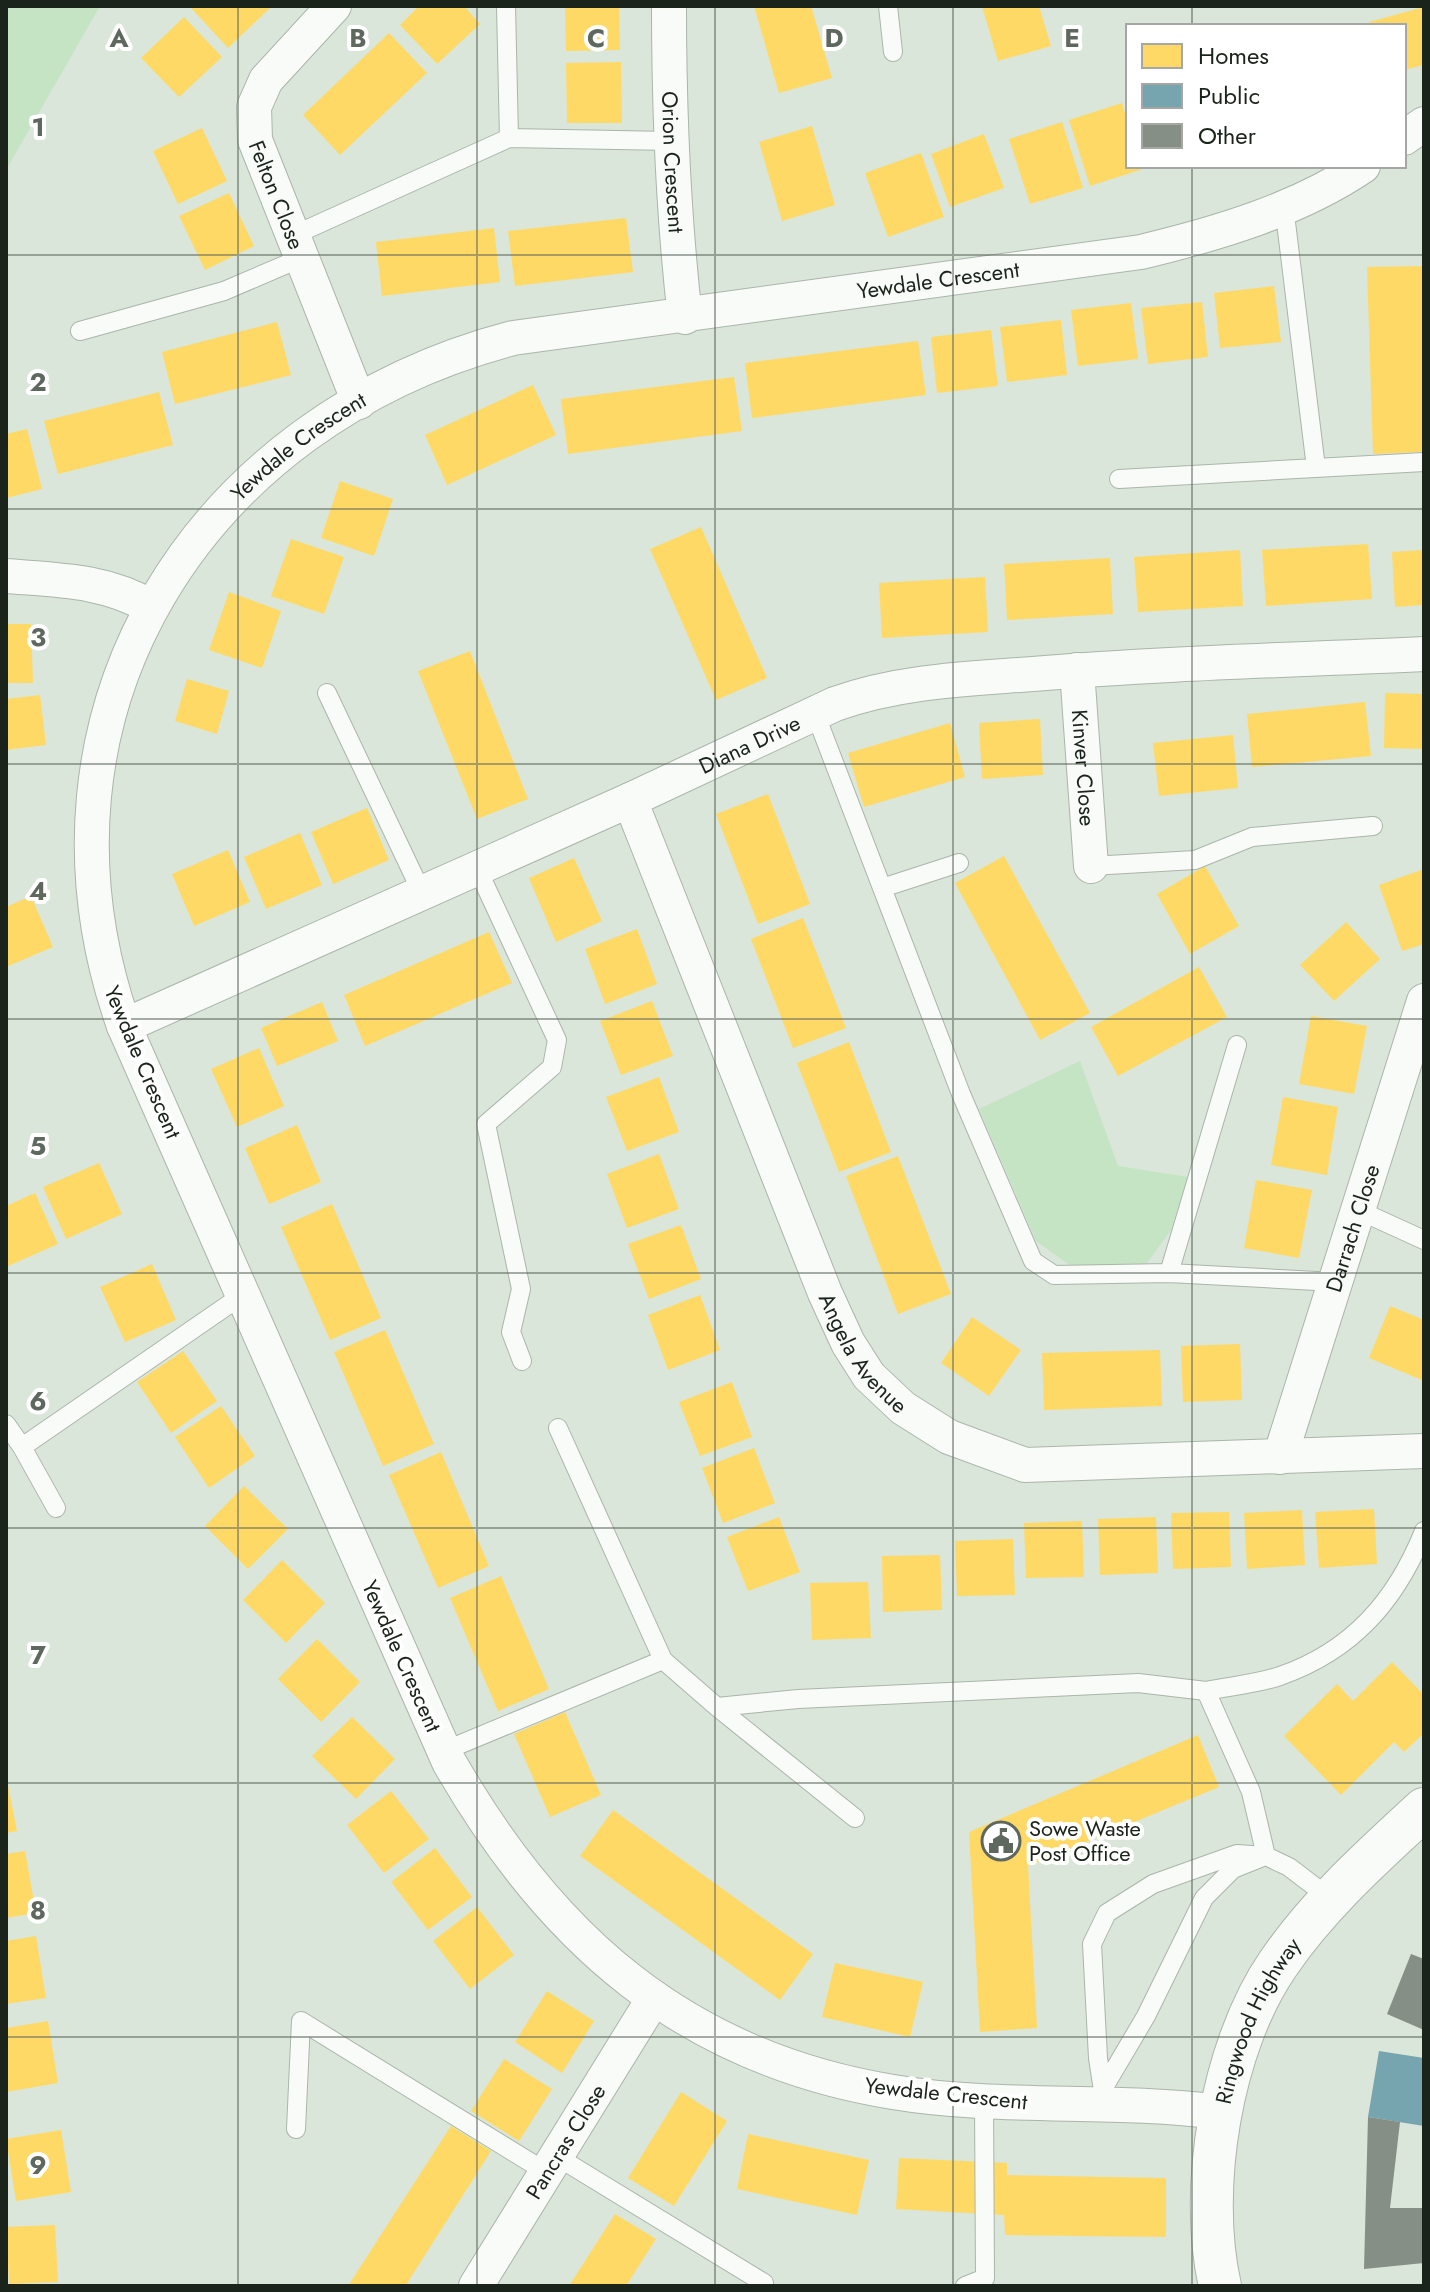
<svg xmlns="http://www.w3.org/2000/svg" width="1430" height="2292" font-family="Jost,sans-serif">
  <style>
    .green { fill: #c4e4c3 }
    .homes { fill: #ffd966 }
    .public { fill: #76a5af }
    .building { fill: #858f85 }
    .lines { fill: none; stroke-linecap: round; stroke-linejoin: round }
    .service-casing { stroke: #abb5aa; stroke-width: 20 }
    .minor-casing { stroke: #abb5aa; stroke-width: 36 }
    .tertiary-casing { stroke: #abb5aa; stroke-width: 44 }
    .service { stroke: #f9fbf9; stroke-width: 18 }
    .minor { stroke: #f9fbf9; stroke-width: 34 }
    .tertiary { stroke: #f9fbf9; stroke-width: 42 }
    .grid { fill: none; stroke: #5e685e; stroke-width: 2; stroke-opacity: 0.55 }
    .labels { text-anchor: middle; stroke-width: 8; stroke-linejoin: round; paint-order: stroke }
    .street-label { font-size: 22px; fill: #1b241b; stroke: #fff }
    .poi-label { font-size: 22px; fill: #1b241b; stroke: #fff; text-anchor: start }
    .grid-label { font-size: 26px; text-anchor: middle; font-weight: bold; fill: #5e685e; stroke: #fff; stroke-width: 8; stroke-linejoin: round; paint-order: stroke }
  </style>
  <rect width="100%" height="100%" fill="#d9e6d9"/>
  <!-- green -->
  <path class="green" d="M6,6h94l-94,164z
    M1080,1061l38,105 70,11 -17,53 -27,37 -66,4 -42,-30 -57,-132z"/>
  <!-- homes -->
  <path class="homes" d="M193,6h79l-44,42 -37,-40z
    M419,6h45l16,18 -43,40 -37,-39z
    M565,6h54l1,44 -54,1z
    M754,6h57l21,72 -53,15z
    M982,6h57l12,40 -53,15z
    M1424,7v58l-20,5v-44h-34l-1,-4z
    M184,17l38,40 -43,40 -38,-39z
    M389,33l38,40 -87,82 -37,-40z
    M621,62l1,61h-55l-1,-60z
    M1122,103l6,20v43h14l1,3 -53,17 -21,-66z
    M1062,122l21,66 -53,16 -21,-65z
    M812,126l23,79 -53,16 -23,-79z
    M202,128l25,53 -49,23 -25,-53z
    M984,134l20,54 -54,19 -19,-53z
    M921,153l23,64 -56,20 -23,-64z
    M229,193l25,53 -49,24 -26,-54z
    M626,218l7,54 -118,14 -7,-55z
    M494,228l6,54 -118,14 -6,-54z
    M1423,266l1,186 -51,2 -6,-187z
    M1274,286l7,56 -61,6 -6,-55z
    M1202,302l6,55 -60,7 -7,-56z
    M1131,303l7,56 -60,7 -7,-56z
    M1061,320l6,55 -60,7 -7,-55z
    M277,322l14,53 -116,29 -13,-52z
    M991,330l7,56 -61,7 -6,-56z
    M918,341l8,54 -174,23 -7,-55z
    M734,377l8,54 -174,23 -7,-55z
    M533,385l23,50 -109,50 -22,-50z
    M159,392l14,53 -115,29 -14,-53z
    M27,429l15,60 -36,9v-64z
    M340,481l53,18 -19,57 -53,-18z
    M701,527l66,151 -51,22 -66,-151z
    M291,539l53,18 -20,57 -53,-18z
    M1368,544l4,55 -106,7 -4,-56z
    M1240,550l3,56 -105,6 -4,-55z
    M1424,550v55l-29,2 -3,-55z
    M1110,558l3,56 -106,6 -3,-56z
    M985,577l3,55 -106,6 -3,-55z
    M229,592l52,19 -19,57 -53,-18z
    M6,624h25l2,59h-27z
    M470,651l58,148 -51,20 -59,-148z
    M187,679l42,12 -12,43 -42,-13z
    M1385,693l39,1v55l-40,-1z
    M40,695l6,50 -40,5v-51z
    M1365,702l6,54 -119,11 -5,-53z
    M1040,719l3,56 -61,4 -3,-56z
    M950,723l15,54 -101,30 -16,-54z
    M1233,735l5,53 -79,8 -6,-53z
    M768,794l42,110 -52,20 -42,-110z
    M367,808l22,52 -56,24 -22,-52z
    M300,833l22,52 -56,24 -22,-52z
    M228,850l22,52 -56,24 -22,-52z
    M1004,856l86,157 -50,27 -85,-157z
    M574,858l28,63 -46,21 -27,-64z
    M1205,866l34,60 -49,28 -33,-60z
    M1424,869v75l-22,7 -23,-66z
    M31,896l22,51 -47,20v-60z
    M803,918l43,110 -53,20 -42,-109z
    M1346,922l34,37 -46,42 -34,-36z
    M637,929l20,55 -52,20 -20,-55z
    M489,932l23,51 -147,63 -21,-51z
    M1199,967l28,50 -109,59 -27,-49z
    M652,1001l21,55 -52,19 -21,-54z
    M322,1002l16,39 -61,25 -16,-38z
    M1311,1016l56,10 -13,68 -55,-10z
    M849,1042l42,110 -52,20 -42,-109z
    M259,1048l25,58 -47,21 -26,-58z
    M659,1077l20,55 -52,19 -21,-54z
    M1283,1097l55,10 -11,68 -56,-10z
    M297,1125l24,57 -52,22 -24,-56z
    M659,1154l20,55 -52,19 -20,-54z
    M898,1156l53,138 -53,20 -52,-138z
    M99,1163l23,51 -56,25 -23,-52z
    M1256,1180l56,10 -13,68 -55,-10z
    M35,1193l23,51 -52,23v-61z
    M332,1204l49,114 -51,22 -49,-113z
    M681,1225l20,54 -52,20 -21,-55z
    M152,1264l24,56 -51,22 -25,-55z
    M700,1295l20,55 -52,20 -20,-55z
    M1390,1306l34,14v61l-55,-23z
    M972,1317l49,33 -32,46 -48,-33z
    M385,1330l49,114 -51,22 -49,-114z
    M1240,1344l2,56 -59,2 -2,-56z
    M1160,1350l2,56 -118,4 -2,-57z
    M183,1351l34,50 -46,32 -34,-51z
    M732,1382l20,55 -52,19 -21,-54z
    M221,1406l34,50 -46,32 -34,-51z
    M754,1448l21,55 -52,20 -21,-55z
    M441,1452l48,114 -51,22 -49,-113z
    M244,1486l44,43 -40,40 -43,-43z
    M1374,1509l3,55 -58,4 -4,-56z
    M1302,1510l3,55 -58,4 -3,-56z
    M1229,1512l2,55 -58,2 -2,-56z
    M779,1517l21,55 -52,19 -21,-54z
    M1156,1517l2,56 -58,2 -2,-56z
    M1082,1521l2,56 -58,1 -2,-55z
    M1013,1539l2,56 -58,1 -2,-55z
    M940,1555l2,55 -59,2 -1,-56z
    M282,1560l43,43 -39,40 -43,-43z
    M501,1576l48,113 -51,22 -48,-113z
    M868,1582l3,56 -59,2 -2,-57z
    M317,1639l43,43 -39,40 -43,-43z
    M1392,1662l32,33v38l-20,19 -10,-10 -53,53 -57,-59 53,-52 16,17z
    M565,1712l36,83 -51,22 -36,-83z
    M352,1717l43,42 -39,40 -44,-43z
    M1198,1735l21,52 -191,79 9,162 -57,4 -11,-200z
    M6,1775l11,56 -11,2z
    M391,1791l38,48 -45,34 -37,-48z
    M613,1810l200,144 -33,46 -200,-144z
    M435,1848l37,49 -44,33 -37,-48z
    M25,1851l11,62 -30,5v-64z
    M477,1907l37,48 -44,34 -37,-48z
    M36,1936l10,62 -40,6v-63z
    M835,1963l88,19 -13,55 -88,-20z
    M547,1991l47,30 -32,52 -47,-31z
    M48,2021l10,62 -52,9v-64z
    M504,2059l48,30 -33,52 -48,-30z
    M681,2092l46,29 -53,85 -46,-28z
    M451,2126l40,25 -85,134 -58,1z
    M61,2130l10,62 -55,9 -10,-62z
    M748,2134l121,26 -12,55 -120,-26z
    M899,2158l108,5v12l159,3v59l-161,-2 -1,-20 -108,-6z
    M615,2214l41,25 -30,47h-57z
    M55,2225l3,57 -49,2 -3,-57z"/>
  <!-- public -->
  <path class="public" d="M1379,2051l45,7v68l-56,-9z"/>
  <!-- building -->
  <path class="building" d="M1411,1954l13,5v71l-37,-16z
    M1368,2117l32,5 -10,86h34v55l-60,6z"/>
  <g class="lines">
    <!-- service casing -->
    <g class="service-casing">
      <path id="service" d="M506,6l3,132
        M888,6l5,46
        M1284,206l32,262
        M292,236l217,-98 162,3
        M80,331l144,-40 77,-33
        M1119,479l305,-17
        M327,693l95,200
        M815,713l146,381 72,167 21,14 115,-2
        M1091,866l104,-6 57,-23 121,-11
        M477,868l80,172 -5,27 -66,57 35,165 -10,43 11,29
        M882,888l77,-25
        M1237,1045l-68,228 166,9
        M1358,1210l66,30
        M6,1424l16,23 222,-153
        M22,1447l34,61
        M663,1660l54,47
        M444,1751l219,-91 -105,-232
        M855,1818l-138,-111 81,-8 340,-16 68,8
        M1266,1856l-15,-64 -45,-101c24,-5 51,-7 74,-15 72,-25 116,-75 144,-145
        M1103,2089l43,-73 58,-118 29,-29 30,-12
        M1105,2104l-7,-46 -6,-114 15,-31 46,-29 84,-30 29,2 23,11 42,32
        M296,2129l5,-108 245,151
        M556,2156l208,127 -2,3
        M965,2286l20,-8 -1,-178"/>
    </g>
    <!-- minor casing -->
    <g class="minor-casing">
      <g id="minor">
        <path id="s1" d="M334,6l-68,74 -12,27 1,33 104,262"/>
        <path id="s2" d="M669,6c0,104 4,207 16,311"/>
        <path d="M1404,138l20,-14"/>
        <path d="M6,576c51,4 100,4 145,31"/>
        <path id="s3" d="M1077,670l14,196"/>
        <path id="s4" d="M630,800l195,493 23,50 21,33 34,32 46,29 76,28 399,-14"/>
        <path id="s5" d="M124,1026l506,-226 205,-96c64,-23 131,-25 198,-30 130,-11 261,-14 391,-20"/>
        <path id="s6" d="M1280,1457l144,-456"/>
        <path id="s7" d="M1219,2112c-108,-14 -219,-2 -326,-20 -208,-34 -342,-152 -444,-330l-325,-736c-111,-315 76,-606 389,-688l628,-86c75,-18 157,-42 222,-86"/>
        <path id="s8" d="M476,2286l178,-288"/>
      </g>
    </g>
    <!-- tertiary casing -->
    <g class="tertiary-casing">
      <g id="tertiary">
        <path id="s9" d="M1220,2286c-22,-97 1,-239 58,-322 40,-59 94,-107 146,-155"/>
      </g>
    </g>
    <!-- service -->
    <use href="#service" class="service"/>
    <!-- minor -->
    <use href="#minor" class="minor"/>
    <!-- tertiary -->
    <use href="#tertiary" class="tertiary"/>
  </g>
  <!-- grid -->
  <path class="grid" d="M238,6v2280M477,6v2280M715,6v2280M953,6v2280M1192,6v20M1192,166v2120M6,255h1418M6,509h1418M6,764h1418M6,1019h1418M6,1273h1418M6,1528h1418M6,1783h1418M6,2037h1418"/>
  <!-- icons -->
  <defs>
    <g id="civic-ring" transform="scale(2)"><circle r="9.5" fill="#fff" stroke="#5e685e" stroke-width="1.5"/><path d="M-.6-6.5H3V-4.5H.6V-3L4-1V1h2V6H-6V1h2V-1L-.6-3ZM-1.2 2.5V6h2.4V2.5Z" fill="#5e685e"/></g>
  </defs>
  <g fill-rule="evenodd">
    <use href="#civic-ring" x="1001" y="1841"/>
  </g>
  <g class="labels">
    <!-- street labels -->
    <g class="street-label">
      <text dy="8" stroke="none"><textPath href="#s2" startOffset="156">Orion Crescent</textPath></text>
      <text dy="8" stroke="none"><textPath href="#s1" startOffset="222">Felton Close</textPath></text>
      <text dy="8" stroke="none"><textPath href="#s7" startOffset="3030">Yewdale Crescent</textPath></text>
      <text dy="8" stroke="none"><textPath href="#s7" startOffset="2358">Yewdale Crescent</textPath></text>
      <text dy="8" stroke="none"><textPath href="#s5" startOffset="686">Diana Drive</textPath></text>
      <text dy="8" stroke="none"><textPath href="#s3" startOffset="98">Kinver Close</textPath></text>
      <text transform="translate(143 1062) rotate(67)" y="8">Yewdale Crescent</text>
      <text dy="8" stroke="none"><textPath href="#s6" startOffset="240">Darrach Close</textPath></text>
      <text dy="8" stroke="none"><textPath href="#s4" startOffset="602">Angela Avenue</textPath></text>
      <text transform="translate(402 1656) rotate(66)" y="8">Yewdale Crescent</text>
      <text dy="8" stroke="none"><textPath href="#s9" startOffset="274">Ringwood Highway</textPath></text>
      <text transform="translate(946 2093) rotate(6)" y="8">Yewdale Crescent</text>
      <text dy="8" stroke="none"><textPath href="#s8" startOffset="170">Pancras Close</textPath></text>
    </g>
    <!-- poi labels -->
    <g class="poi-label">
      <text x="1029" y="1836">Sowe Waste<tspan x="1029" dy="25">Post Office</tspan></text>
    </g>
  </g>
  <g class="grid-label">
    <text x="119" y="47">A</text>
    <text x="358" y="47">B</text>
    <text x="596" y="47">C</text>
    <text x="834" y="47">D</text>
    <text x="1072" y="47">E</text>
    <text x="38" y="136">1</text>
    <text x="38" y="391">2</text>
    <text x="38" y="646">3</text>
    <text x="38" y="900">4</text>
    <text x="38" y="1155">5</text>
    <text x="38" y="1410">6</text>
    <text x="38" y="1664">7</text>
    <text x="38" y="1919">8</text>
    <text x="38" y="2174">9</text>
  </g>
  <!-- border -->
  <rect width="1430" height="2292" fill="none" stroke="#1b241b" stroke-width="16"/>
  <!-- legend -->
  <rect x="1126" y="24" width="280" height="144" fill="#ffffff" stroke="#a4a7a4" stroke-width="2"/>
  <rect x="1142" y="44" width="40" height="24" fill="#ffd966" stroke="#a4a7a4" stroke-width="2"/>
  <text x="1198" y="64" font-size="24" fill="#1b241b">Homes</text>
  <rect x="1142" y="84" width="40" height="24" fill="#76a5af" stroke="#a4a7a4" stroke-width="2"/>
  <text x="1198" y="104" font-size="24" fill="#1b241b">Public</text>
  <rect x="1142" y="124" width="40" height="24" fill="#858f85" stroke="#a4a7a4" stroke-width="2"/>
  <text x="1198" y="144" font-size="24" fill="#1b241b">Other</text>
</svg>
